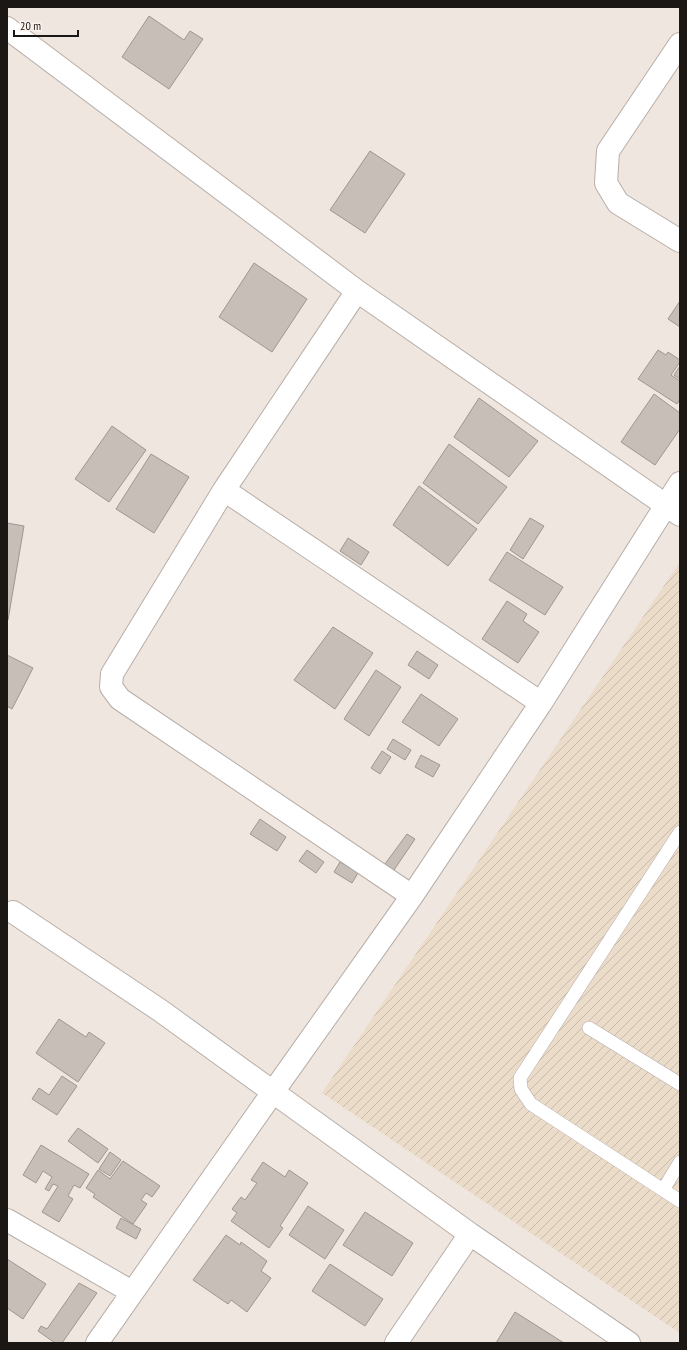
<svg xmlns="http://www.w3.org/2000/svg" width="687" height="1350" font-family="'PT Sans Narrow',sans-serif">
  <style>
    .industrial { fill: url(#industrial-furrows) }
    .building { fill: #c7beb7; stroke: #9f9690 }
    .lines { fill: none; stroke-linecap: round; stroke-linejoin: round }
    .service-casing { stroke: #b8aea8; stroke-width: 14 }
    .minor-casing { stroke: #b8aea8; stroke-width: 24 }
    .service { stroke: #fff; stroke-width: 13 }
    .minor { stroke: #fff; stroke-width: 22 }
  </style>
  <defs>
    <pattern id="industrial-furrows" width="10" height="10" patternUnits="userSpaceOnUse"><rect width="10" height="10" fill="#ebdbc9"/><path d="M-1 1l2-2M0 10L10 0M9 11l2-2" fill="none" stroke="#c9bbac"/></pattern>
  </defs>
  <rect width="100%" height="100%" fill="#efe6e0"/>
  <!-- industrial -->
  <path class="industrial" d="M680,562v771l-358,-240z"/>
  <!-- building -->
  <path class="building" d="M149,16l35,24 6,-9 13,8 -34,50 -47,-32z
    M370,151l35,23 -40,59 -35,-23z
    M254,263l53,36 -35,53 -53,-35z
    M680,301v26l-12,-8z
    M658,350l8,5 2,-3 12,8v2l-9,13 9,6v18l-3,5 -39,-25z
    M680,366v13l-6,-4z
    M654,394l26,19v16l-25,36 -34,-23z
    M479,398l59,43 -29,36 -55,-40z
    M112,426l34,24 -37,52 -34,-23z
    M449,444l58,43 -29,37 -55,-41z
    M151,454l38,23 -35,56 -38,-24z
    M419,486l58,43 -29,37 -55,-41z
    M530,518l14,8 -21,33 -13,-9z
    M7,523l17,3 -16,94h-1z
    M348,538l21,14 -8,13 -21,-14z
    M507,552l56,35 -18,28 -56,-35z
    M507,601l20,13 -4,7 16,11 -21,31 -36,-24z
    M333,627l40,26 -38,56 -41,-29z
    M417,651l21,14 -9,14 -21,-14z
    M7,655l26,13 -21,41 -5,-3z
    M376,670l25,17 -32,49 -25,-17z
    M421,694l37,25 -19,27 -37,-24z
    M393,739l18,11 -6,10 -18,-11z
    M382,751l9,6 -11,17 -9,-6z
    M421,755l19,10 -7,12 -18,-10z
    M260,819l26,18 -9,14 -27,-17z
    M407,834l8,5 -21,31 -9,-6z
    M307,850l17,12 -8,11 -17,-12z
    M340,862l18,11 -6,10 -18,-11z
    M59,1019l27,18 3,-5 16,11 -27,39 -42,-29z
    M62,1076l15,10 -20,29 -25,-16 7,-11 10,7z
    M78,1128l30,21 -10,14 -30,-22z
    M41,1145l48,29 -9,14 -6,-3 -6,11 5,3 -14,23 -17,-10 16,-26 -5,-2 -4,7 -4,-2 7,-12 -9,-6 -7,12 -13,-8z
    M110,1152l11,8 -11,16 -11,-7z
    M123,1161l37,25 -8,11 -6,-4 -5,7 6,4 -14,20 -40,-27 2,-3 -9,-6 12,-18 12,9z
    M263,1162l22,15 4,-7 19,13 -28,43 3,2 -14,20 -38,-27 6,-8 -5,-4 9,-12 4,3 12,-17 -6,-3z
    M308,1206l36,24 -19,29 -36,-24z
    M365,1212l48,31 -21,33 -49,-31z
    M121,1218l20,11 -5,10 -20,-11z
    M226,1235l14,10 1,-3 26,19 -6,10 10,7 -24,34 -16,-12 -3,4 -35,-24z
    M7,1259l39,25 -23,35 -16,-11z
    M330,1264l53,35 -18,27 -53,-35z
    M79,1283l18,10 -35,50h-7l-17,-12 3,-5 6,3z
    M515,1312l49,31h-68z"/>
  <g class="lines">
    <!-- service casing -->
    <g class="service-casing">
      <path id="service" d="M680,832l-160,246 1,11 10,15 149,97
        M589,1028l91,56
        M663,1190l17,-28"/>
    </g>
    <!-- minor casing -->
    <g class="minor-casing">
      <path id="minor" d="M7,28l350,263 323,224
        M680,44l-72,107 -2,32 12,20 62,38
        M357,291l-133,199 -112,184 -1,13 9,12 292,197
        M224,490l317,213
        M13,912l148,99 112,81 139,-196 129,-193 139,-220
        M7,1220l125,72
        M97,1343l176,-251 197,142 159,109
        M396,1343l74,-109"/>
    </g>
    <!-- service -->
    <use href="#service" class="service"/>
    <!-- minor -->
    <use href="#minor" class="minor"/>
  </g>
  <!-- border -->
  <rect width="687" height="1350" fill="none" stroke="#1a1715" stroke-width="16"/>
  <!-- scale -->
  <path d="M14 30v6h64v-6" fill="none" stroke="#1a1715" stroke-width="2"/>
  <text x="20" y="30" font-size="12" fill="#1a1715" stroke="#fdf3ed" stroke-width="3" paint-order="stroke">20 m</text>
</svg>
